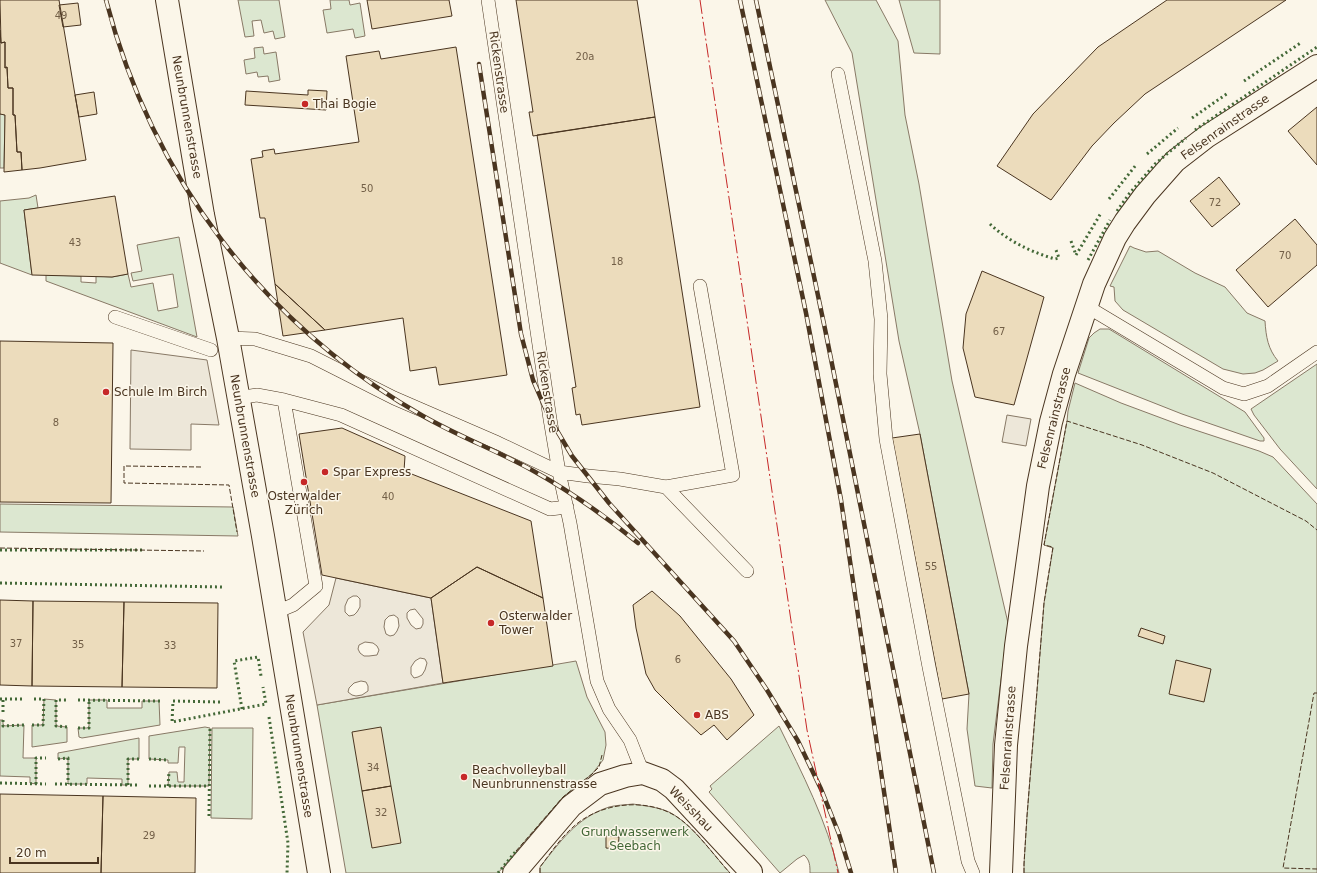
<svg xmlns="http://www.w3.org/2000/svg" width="1317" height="873" font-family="'DejaVu Sans',sans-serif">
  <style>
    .green { fill: #dce7d0; stroke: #887966 }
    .parking { fill: #ede7d9; stroke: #887966; fill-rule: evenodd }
    .building { fill: #ecdcbc; stroke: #4a3520 }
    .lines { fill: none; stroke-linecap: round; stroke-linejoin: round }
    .service-casing { stroke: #4a3520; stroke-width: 14 }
    .minor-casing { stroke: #4a3520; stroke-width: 24 }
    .service { stroke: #fbf6e9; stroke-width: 13 }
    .minor { stroke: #fbf6e9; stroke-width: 22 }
    .rail-casing { stroke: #4a3520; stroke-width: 4.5 }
    .rail { stroke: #fbf6e9; stroke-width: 3; stroke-dasharray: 9; stroke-linecap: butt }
    .hedge { stroke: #436837; stroke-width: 3; stroke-dasharray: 2 3; stroke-linecap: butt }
    .fence { stroke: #4a3520; stroke-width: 1; stroke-dasharray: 5 2; stroke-linecap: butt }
    .power { stroke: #c62828; stroke-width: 1; stroke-dasharray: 14 3 2 3; stroke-linecap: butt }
    .poi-dot { fill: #c62828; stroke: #fbf6e9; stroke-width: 1.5 }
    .labels { text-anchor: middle; stroke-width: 3; stroke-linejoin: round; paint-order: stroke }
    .number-label { font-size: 10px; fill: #725f47 }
    .street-label { font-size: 12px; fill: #4a3520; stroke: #fbf6e9 }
    .poi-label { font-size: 12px; fill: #4a3520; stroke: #fbf6e9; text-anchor: start }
    .park-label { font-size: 12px; fill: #436837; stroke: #fbf6e9 }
  </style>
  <rect width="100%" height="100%" fill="#fbf6e9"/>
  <!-- green -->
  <path class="green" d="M238,0h41l6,37 -10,2 -2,-8 -9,2 -3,-13 -9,1 2,15 -9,1z
    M330,0h19l1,5 10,-2 5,33 -10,2 -2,-9 -26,4 -4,-23 8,-1z
    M825,0h51l22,41 7,74 14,69 33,197 56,242 -15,121 -1,44 -17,-2 -8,-57 2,-35 -49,-260 -21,-93 -47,-288z
    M899,0h41v54l-26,-1z
    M263,47l1,7 12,-2 4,28 -11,2 -1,-6 -10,1 -1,-5 -11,2 -2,-14 11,-2 -1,-10z
    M0,114l5,1 -1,53h-4z
    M36,195l2,13 -14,2 8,65 -32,-12v-62l29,-3z
    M179,237l18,100 -151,-56v-6l35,1v6l15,1v-7l16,1 16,-3 3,13 22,-4 5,28 20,-4 -5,-33 -40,7 -2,-8 11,-2 -5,-26z
    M1130,246l4,2 12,4 12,-1 37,22 30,14 22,26 18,8c1,16 3,28 13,40l-15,9 -8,3 -12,1 -20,-5 -100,-59 -8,-9 -1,-14 -4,-1z
    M1100,329h9l136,83 19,26v3h-4l-78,-27 -104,-41 11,-35 5,-5z
    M1317,364v125l-37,-40 -26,-34 -3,-6z
    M1075,383l46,20 59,22 79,26 14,6 44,47v369h-293v-9l3,-48 17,-213 9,-55 -9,-3 23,-124 1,-10z
    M0,504l233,3 5,29 -238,-4z
    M576,661l11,36 18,35 1,13 -3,15 -11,14 -29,23 -65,76h-152l-29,-168z
    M44,699l12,1v26l11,1v15l-35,5v-22h11z
    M89,700h18v8h35v-7h17l1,24 -78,13 -3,-1 -1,-9h11z
    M0,720h3v6l21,-1 -1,33h13v26l-6,-1v-6l-30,-1z
    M779,726c23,47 48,95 60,147h-29c0,-7 0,-13 -6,-18l-7,4 -17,14 -71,-81 3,-3 -2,-3z
    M205,727l5,1 -1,58h-41l1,-14h8l1,10h6l1,-35h-6l-1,16h-10v-3l-19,-1v-23z
    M212,728h41l-1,91 -41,-1z
    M139,738v21h-11v26h-6v-6l-35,-1v6h-19v-26l-10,1v-6z
    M633,804c12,2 25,3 36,8 22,11 44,42 61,61h-190v-6c20,-25 36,-49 69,-60 7,-2 16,-2 24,-3z"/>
  <!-- parking -->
  <path class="parking" d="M131,350l76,10 12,65 -28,-1v26l-61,-1z
    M1007,415l24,4 -5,27 -24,-4z
    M336,578l95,20 12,85 -126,22 -14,-73 26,-27zM353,596h4l3,3v8l-3,5 -3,3 -5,1 -4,-4v-6l3,-7zM415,609l8,10v5l-2,4 -5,1 -5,-4 -4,-7v-5l3,-3zM394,615l4,3 1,8 -2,5 -3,4 -4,1 -4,-2 -2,-7 1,-7 4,-4zM365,642l8,1 4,3 2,4 -2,5 -8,1h-5l-4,-3 -2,-4 1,-4zM420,658l5,1 2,4 -2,7 -3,5 -4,2 -4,1 -3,-4v-7l4,-6zM361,681l5,1 2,4v5l-6,4 -6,1 -4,-1 -4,-3 1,-4 5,-5z"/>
  <!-- building -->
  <path class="building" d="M0,0h59l27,160 -46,8 -18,2 -1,-18h-4l-2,-37h-2v-27h-5l-1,-21 -2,1v-26l-4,1z
    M367,0h82l3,16 -80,13z
    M516,0h121l18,117 -122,19 -4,-24h4z
    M1167,0h119l-141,94 -31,29 -22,23 -41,54 -54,-34 36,-52 65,-67z
    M78,3l3,22 -18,2 -4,-22z
    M0,30l1,13 4,-1v26l2,-1 1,21h5v27h2l2,37h4l1,18 -18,2 1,-57 -5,-1z
    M456,47l51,328 -68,10 -3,-18 -26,4 -7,-53 -78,12 -50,-46 -10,-66h-5l-9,-59 12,-2 -1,-6 12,-2 1,5 84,-12 -13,-86 33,-5 2,8z
    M308,90l19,1 -1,19 -81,-5 1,-14 62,4z
    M94,92l3,22 -18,3 -4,-22z
    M1317,107v58l-29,-34z
    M655,117l45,290 -118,18 -2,-11 -4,1 -4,-27 4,-1 -39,-252z
    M1219,177l21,27 -28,23 -22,-26z
    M115,196l13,78 -16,3 -80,-2 -8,-65z
    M1295,219l22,26v20l-49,42 -32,-37z
    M982,271l62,26 -30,108 -39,-8 -12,-49 3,-34z
    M275,284l50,46 -42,6z
    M0,341l113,2 -2,160 -111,-1z
    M342,428l63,28 -1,15 127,50 12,77 -66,-31 -46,31 -109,-23 -23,-141z
    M920,434l49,260 -27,5 -50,-261z
    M477,567l66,31 10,68 -110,17 -12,-85z
    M652,591l28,25 51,63 23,36 -27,25 -13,-15 -13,10 -24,-23 -22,-22 -9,-16 -10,-46 -3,-23z
    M0,600l33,1 -1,85 -32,-1z
    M33,601l91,1 -2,85 -90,-1z
    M124,602l94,1 -1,85 -95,-1z
    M1141,628l24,8 -2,8 -25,-8z
    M1176,660l35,9 -7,33 -35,-8z
    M381,727l10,59 -29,5 -10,-59z
    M391,786l10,57 -29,5 -10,-57z
    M0,794l103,2 -2,77h-101z
    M103,796l93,2 -1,75h-94z
    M606,836l13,1 -1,12 -12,-1z"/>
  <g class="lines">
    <!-- service casing -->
    <g class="service-casing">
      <path id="service" d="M488,0l62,419 9,53 11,51 27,158 12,28 21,31 13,33
        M838,74l37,187 6,58 -1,55 6,65 43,228 39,194 5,12
        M1086,306l137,82 21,6 24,-8 49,-34
        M115,317l96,33
        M228,338l27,1 56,17 83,42 104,45 61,29 29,4 32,3 46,8 81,84
        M238,398l19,-3 27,5 32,186 -23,19 -17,7
        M284,400l57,15 209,94 17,-2
        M666,487l67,-12 -33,-189"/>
    </g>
    <!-- minor casing -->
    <g class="minor-casing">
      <path id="minor" d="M167,0l36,215 25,123 35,198 56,337
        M514,873l57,-67 29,-22 25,-8 18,-3 19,7 12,9 77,83
        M1001,873l5,-128 10,-99 22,-160 13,-64 13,-48 30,-90 21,-46 10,-16 20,-27 30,-34 31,-24 111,-71"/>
    </g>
    <!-- service -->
    <use href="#service" class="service"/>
    <!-- minor -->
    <use href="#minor" class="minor"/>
    <!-- rail casing -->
    <g class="rail-casing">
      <path id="rail" d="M106,0c46,178 158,325 317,416 35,20 72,34 107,53 38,21 74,46 108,74
        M740,0l66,313 35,187 55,373
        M756,0l69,329 109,544
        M479,64l42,270 12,46 17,39 22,37 37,47 125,138 33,49 31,51 23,48 18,45 12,39"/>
    </g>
    <!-- rail -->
    <use href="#rail" class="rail"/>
    <!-- hedge -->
    <path class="hedge" d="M1244,81l58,-39
      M1192,118l36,-25
      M1195,130l122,-83
      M1147,154l31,-26
      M1109,199l27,-34
      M1117,211l12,-17 26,-30 31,-26
      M990,224c18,17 41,28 65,35l4,-1 -3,-8
      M1071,241l5,14
      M1076,255l25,-42
      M1088,260l22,-40
      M0,550h143
      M0,583l222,4
      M0,699h22
      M78,700l82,1
      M220,702l-47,-1 -1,21 94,-18 -3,-17
      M242,709l-8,-48 24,-4 3,19
      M3,712v-13
      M269,717l19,126 -1,30
      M3,720v6l21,-1
      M32,725h11l1,-26h-11
      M67,727l-11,-1v-26h12
      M78,728h11v-28
      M58,759l10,-1v26
      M149,759l19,1
      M0,783l46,1
      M36,784v-26h10
      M55,784l82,1
      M128,785v-26h11
      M149,786h60
      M168,786l1,-14
      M209,816l1,-88
      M498,873l18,-22"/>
    <!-- fence -->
    <path class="fence" d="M201,467l-77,-1v17l105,2 8,47
      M0,548l204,3
      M1317,693h-3l-31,175 34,1
      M516,851l47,-54 29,-23 7,-7 3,-12
      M540,873v-6c10,-13 19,-27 31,-38 27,-27 78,-33 109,-10 17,12 35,38 50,54
      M1024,873v-9l3,-48 17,-213 9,-56 -9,-2 23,-124 75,24 71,28 93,48 11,9"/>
    <!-- power -->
    <path class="power" d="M700,0l107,730 31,143"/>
  </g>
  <!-- markers -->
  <g class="poi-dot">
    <circle cx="305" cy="104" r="4"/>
    <circle cx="106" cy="392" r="4"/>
    <circle cx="325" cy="472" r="4"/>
    <circle cx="304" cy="482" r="4"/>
    <circle cx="491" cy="623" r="4"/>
    <circle cx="697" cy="715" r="4"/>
    <circle cx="464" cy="777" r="4"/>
  </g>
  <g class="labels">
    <!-- number labels -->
    <g class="number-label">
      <text x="61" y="19">49</text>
      <text x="585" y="60">20a</text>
      <text x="367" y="192">50</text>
      <text x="1215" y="206">72</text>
      <text x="75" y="246">43</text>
      <text x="1285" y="259">70</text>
      <text x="617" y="265">18</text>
      <text x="999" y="335">67</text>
      <text x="56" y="426">8</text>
      <text x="388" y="500">40</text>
      <text x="931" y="570">55</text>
      <text x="16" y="647">37</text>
      <text x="78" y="648">35</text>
      <text x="170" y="649">33</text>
      <text x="678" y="663">6</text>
      <text x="373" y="771">34</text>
      <text x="381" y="816">32</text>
      <text x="149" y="839">29</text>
    </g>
    <!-- street labels -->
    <g class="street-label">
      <text transform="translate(499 72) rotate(82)" y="4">Rickenstrasse</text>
      <text transform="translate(187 117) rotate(80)" y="4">Neunbrunnenstrasse</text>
      <text transform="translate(1225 127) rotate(-35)" y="4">Felsenrainstrasse</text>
      <text transform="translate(547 392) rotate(81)" y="4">Rickenstrasse</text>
      <text transform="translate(1054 418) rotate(-76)" y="4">Felsenrainstrasse</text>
      <text transform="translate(245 436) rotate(80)" y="4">Neunbrunnenstrasse</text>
      <text transform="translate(1008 738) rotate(-86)" y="4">Felsenrainstrasse</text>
      <text transform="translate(299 756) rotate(81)" y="4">Neunbrunnenstrasse</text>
      <text transform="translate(691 809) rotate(46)" y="4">Weisshau</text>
    </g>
    <!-- poi labels -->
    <g class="poi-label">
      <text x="313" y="108">Thai Bogie</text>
      <text x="114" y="396">Schule Im Birch</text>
      <text x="333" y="476">Spar Express</text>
      <text x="304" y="500" text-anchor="middle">Osterwalder<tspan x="304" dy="14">Zürich</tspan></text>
      <text x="499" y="620">Osterwalder<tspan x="499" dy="14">Tower</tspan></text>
      <text x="705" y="719">ABS</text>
      <text x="472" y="774">Beachvolleyball<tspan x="472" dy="14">Neunbrunnenstrasse</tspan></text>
    </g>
    <!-- park labels -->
    <g class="park-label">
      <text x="635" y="836">Grundwasserwerk<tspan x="635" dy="14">Seebach</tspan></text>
    </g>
  </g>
  <!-- scale -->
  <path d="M10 857v6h88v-6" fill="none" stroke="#4a3520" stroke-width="2"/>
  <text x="16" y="857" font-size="12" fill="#4a3520" stroke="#fbf6e9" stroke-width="3" paint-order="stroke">20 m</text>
</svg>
